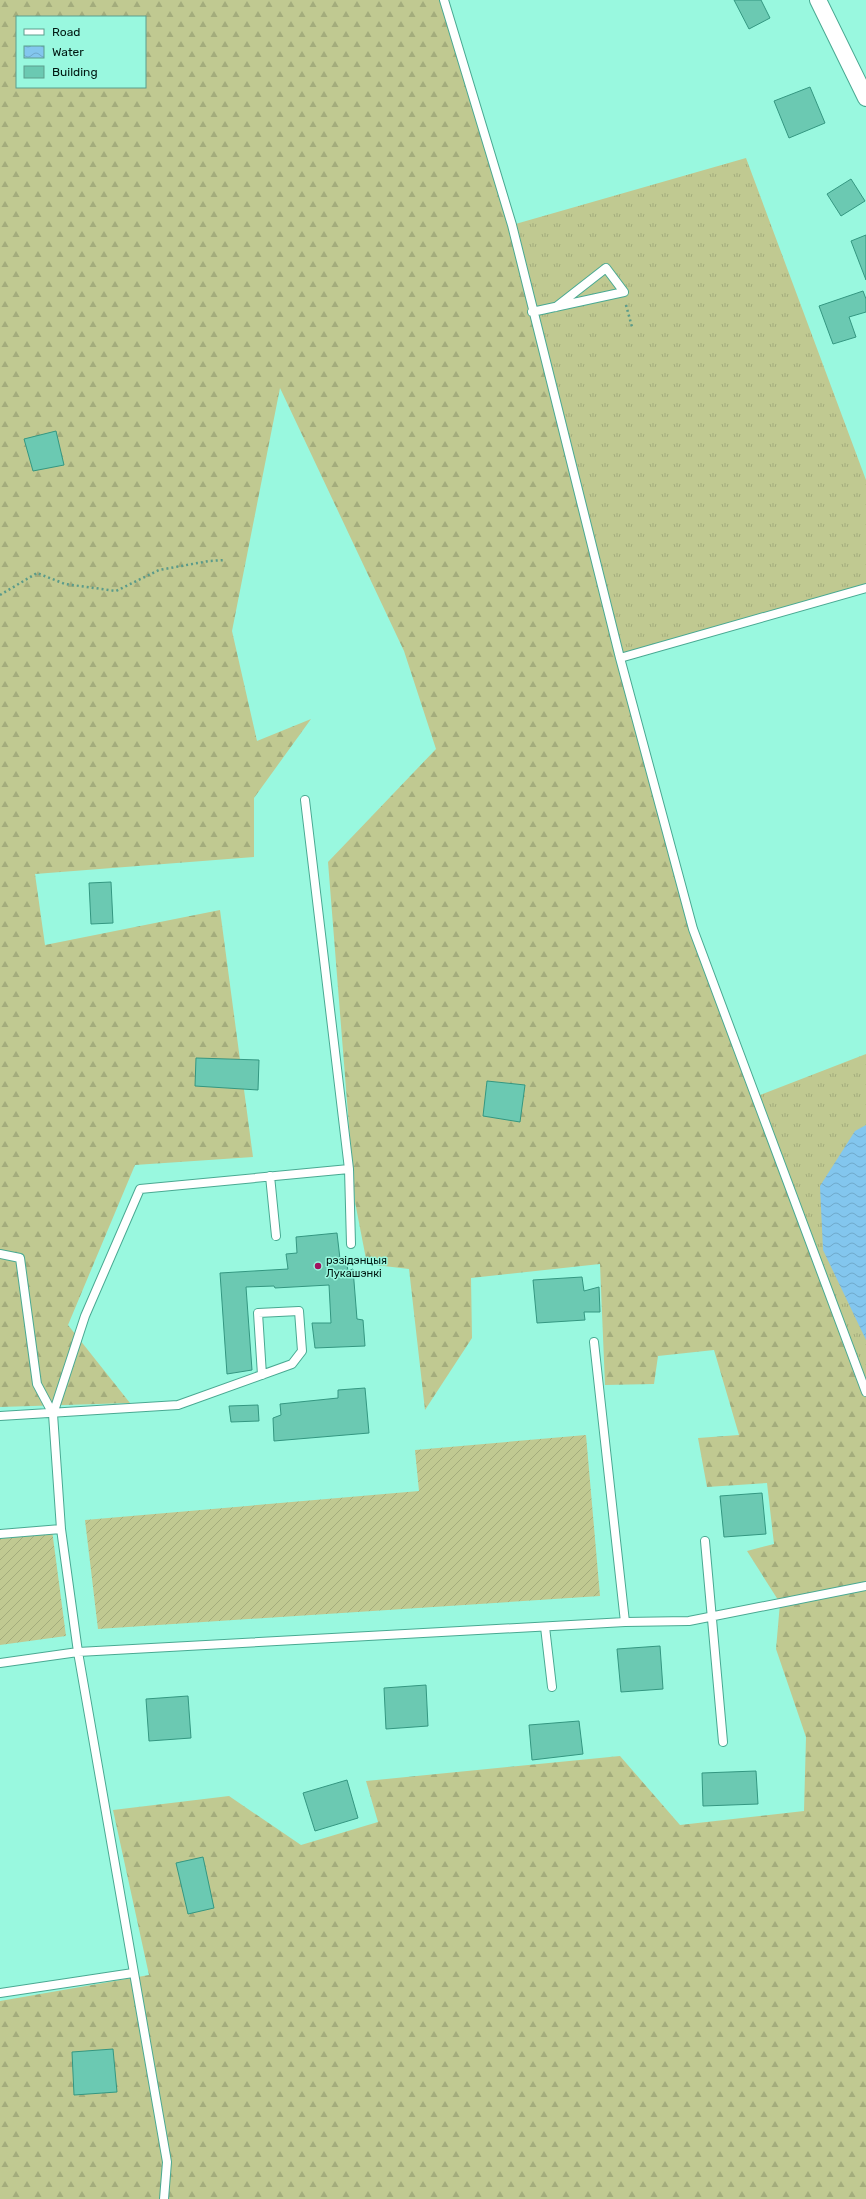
<svg xmlns="http://www.w3.org/2000/svg" width="866" height="2199" font-family="Rubik,sans-serif">
  <style>
    .grass { fill: url(#grass-tufts) }
    .forest { fill: url(#forest-firs); fill-rule: evenodd }
    .garden { fill: url(#garden-furrows) }
    .water { fill: url(#water-waves) }
    .building { fill: #6bc9b2; stroke: #349781 }
    .lines { fill: none; stroke-linecap: round; stroke-linejoin: round }
    .lane-casing { stroke: #49a992; stroke-width: 10 }
    .street-casing { stroke: #49a992; stroke-width: 18 }
    .path { stroke: #5a9b8a; stroke-width: 2.5; stroke-dasharray: 2 3; stroke-linecap: butt }
    .lane { stroke: #fff; stroke-width: 8 }
    .street { stroke: #fff; stroke-width: 16 }
    .poi-dot { fill: #a0145f; stroke: #99f8df; stroke-width: 1.5 }
    .labels { text-anchor: middle; stroke-width: 3; stroke-linejoin: round; paint-order: stroke }
    .poi-label { font-size: 11px; fill: #001812; stroke: #99f8df; text-anchor: start }
  </style>
  <defs>
    <pattern id="grass-tufts" width="24" height="20" patternUnits="userSpaceOnUse"><rect width="24" height="20" fill="#c0c991"/><path d="M3 7l-1-3M5 7V3M7 7l1-3M15 17l-1-3M17 17v-4M19 17l1-3" fill="none" stroke="#a3ac7c"/></pattern>
    <pattern id="forest-firs" width="22" height="20" patternUnits="userSpaceOnUse"><rect width="22" height="20" fill="#c0c991"/><path d="M5 1l3.5 6h-7zM16 11l3.5 6h-7z" fill="#a3ac7c"/></pattern>
    <pattern id="garden-furrows" width="10" height="10" patternUnits="userSpaceOnUse"><rect width="10" height="10" fill="#c0c991"/><path d="M-1 1l2-2M0 10L10 0M9 11l2-2" fill="none" stroke="#a3ac7c"/></pattern>
    <pattern id="water-waves" width="16" height="10" patternUnits="userSpaceOnUse"><rect width="16" height="10" fill="#83c6ee"/><path d="M0 5q4-4 8 0t8 0" fill="none" stroke="#6fa9cb"/></pattern>
  </defs>
  <rect width="100%" height="100%" fill="#99f8df"/>
  <!-- grass -->
  <path class="grass" d="M746,158l120,322v108l-246,70 -108,-433z
    M866,1054v338l-111,-295z"/>
  <!-- forest -->
  <path class="forest" d="M0,0h444l68,225 181,704 173,463v807h-866v-198l149,-26 -36,-165 116,-14 72,49 77,-23 -12,-41 254,-25 60,69 124,-14 2,-74 -30,-88 4,-46 -33,-52 27,-7 -7,-61 -60,4 -9,-49 41,-3 -25,-85 -56,6 -4,28 -49,1 -5,-121 -129,14 1,60 -47,72 -16,-141 -42,-5 -12,-62 -27,-340 108,-113 -32,-98 -124,-263 -48,243 25,110 54,-22 -57,79v59l-219,17 10,71 175,-35 33,247 -118,8 -67,160 62,78 -130,4zM17,17h128v70h-128z"/>
  <!-- garden -->
  <path class="garden" d="M586,1435l14,161 -502,33 -13,-109 334,-29 -4,-41z
    M52,1530l14,106 -66,9v-108z"/>
  <!-- water -->
  <path class="water" d="M866,1125v215l-43,-90 -3,-64 35,-55z"/>
  <!-- building -->
  <path class="building" d="M734,0h27l9,18 -21,11z
    M810,87l15,36 -36,15 -15,-37z
    M851,179l14,22 -24,15 -14,-22z
    M866,235v45l-15,-39z
    M863,291l3,8v13l-17,5 7,20 -23,7 -14,-38z
    M56,431l8,34 -31,6 -9,-32z
    M111,882l2,41 -22,1 -2,-41z
    M196,1058l63,2 -1,30 -63,-4z
    M487,1081l38,4 -5,37 -37,-6z
    M337,1233l3,26h6l2,12 5,-2 4,50 6,1 2,26 -50,2 -3,-25h19l-2,-38 -54,3 -1,-2 -28,1 6,83 -25,4 -7,-101 68,-4 -2,-15 11,-1 -1,-16z
    M582,1277l2,14 15,-4 1,25h-16l1,8 -48,3 -4,-43z
    M365,1388l4,45 -95,8 -1,-23 8,-3 -1,-11 58,-6v-8z
    M258,1405l1,16 -28,1 -2,-16z
    M762,1493l4,41 -42,3 -4,-41z
    M660,1646l3,43 -42,3 -4,-43z
    M426,1685l2,41 -42,3 -2,-41z
    M188,1696l3,42 -42,3 -3,-42z
    M579,1721l4,33 -51,6 -3,-35z
    M756,1771l2,33 -55,2 -1,-33z
    M347,1780l11,38 -43,13 -12,-38z
    M203,1857l11,51 -26,6 -12,-51z
    M113,2049l4,43 -43,3 -2,-43z"/>
  <g class="lines">
    <!-- lane casing -->
    <g class="lane-casing">
      <path id="lane" d="M444,0l68,225 108,433 73,271 173,463
        M532,312l92,-20 -18,-24 -50,39
        M620,658l246,-70
        M349,1169l2,75
        M270,1176l6,60
        M0,1254l20,4 17,126 16,30 8,115 17,123 89,510 -3,37
        M594,1342l31,280 64,-1 177,-35
        M53,1414l32,-98 55,-127 209,-20 -44,-369
        M0,1416l178,-11 114,-41 10,-13 -3,-40 -41,2 4,62
        M0,1534l61,-5
        M705,1541l18,201
        M545,1627l7,60
        M0,1663l78,-11 547,-30
        M0,1993l133,-20"/>
    </g>
    <!-- street casing -->
    <g class="street-casing">
      <path id="street" d="M818,0l48,98"/>
    </g>
    <!-- path -->
    <path class="path" d="M626,305l6,22
      M0,595l37,-22 28,11 51,7 43,-21 50,-9 16,-1"/>
    <!-- lane -->
    <use href="#lane" class="lane"/>
    <!-- street -->
    <use href="#street" class="street"/>
  </g>
  <!-- markers -->
  <circle class="poi-dot" cx="318" cy="1266" r="4"/>
  <g class="labels">
    <!-- poi labels -->
    <g class="poi-label">
      <text x="326" y="1264">рэзідэнцыя<tspan x="326" dy="13">Лукашэнкі</tspan></text>
    </g>
  </g>
  <!-- legend -->
  <rect x="16" y="16" width="130" height="72" fill="#99f8df" stroke="#5c9e8d"/>
  <rect x="24" y="29" width="20" height="6" fill="#ffffff" stroke="#5c9e8d"/>
  <text x="52" y="36" font-size="12" fill="#001812">Road</text>
  <rect x="24" y="46" width="20" height="12" fill="url(#water-waves)" stroke="#5c9e8d"/>
  <text x="52" y="56" font-size="12" fill="#001812">Water</text>
  <rect x="24" y="66" width="20" height="12" fill="#6bc9b2" stroke="#5c9e8d"/>
  <text x="52" y="76" font-size="12" fill="#001812">Building</text>
</svg>
